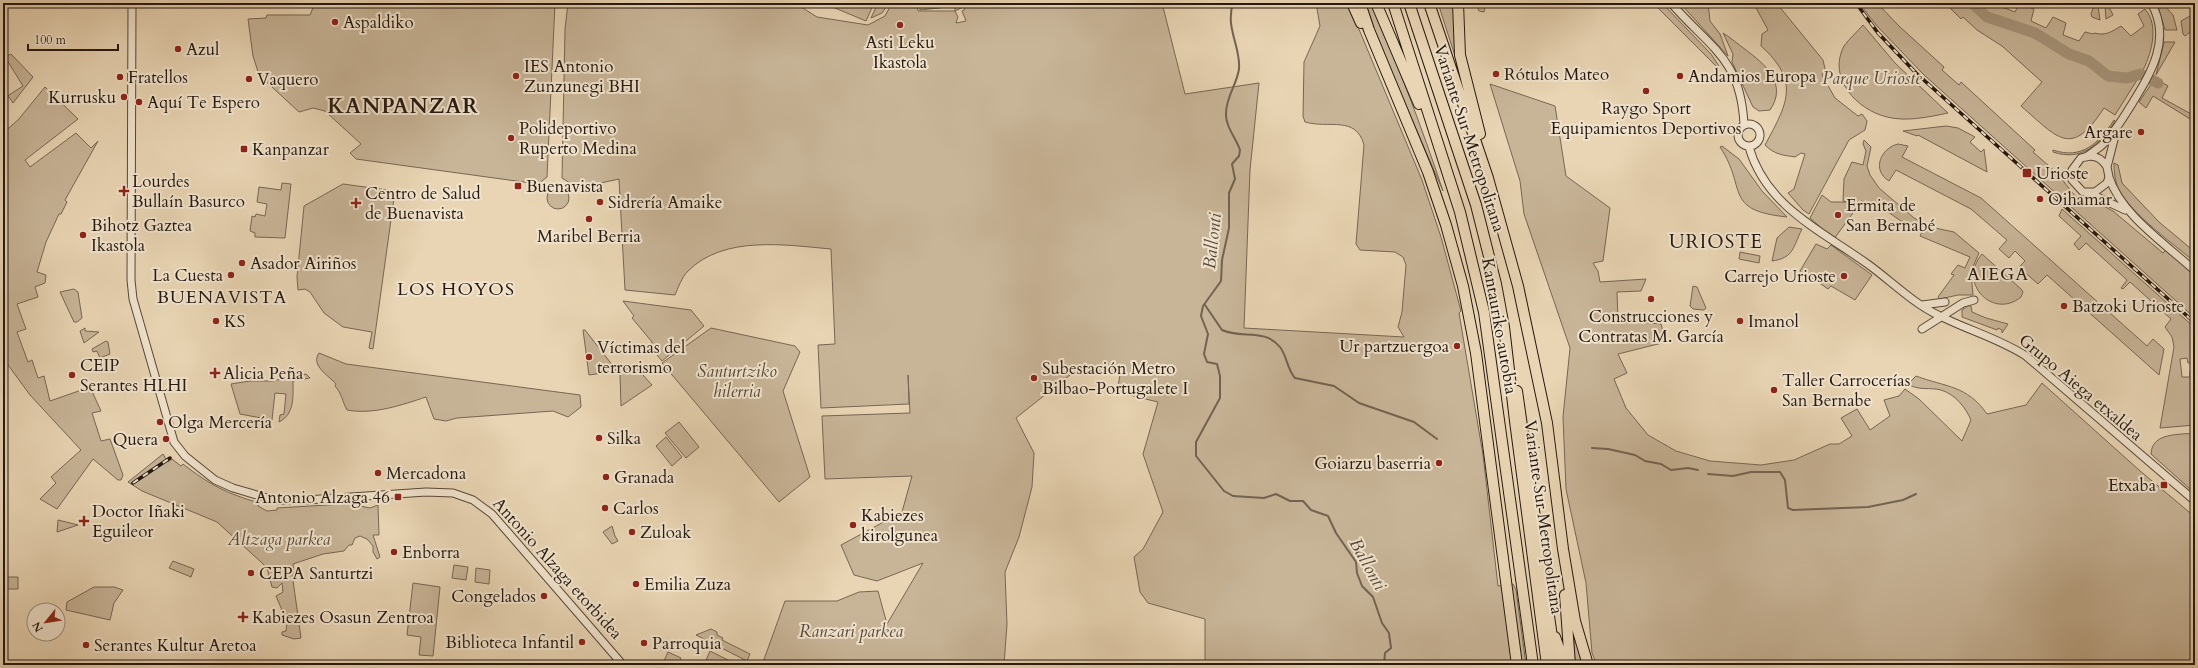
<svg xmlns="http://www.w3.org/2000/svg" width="2198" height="668" font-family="Cardo,serif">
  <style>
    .green { fill: #c8b598; stroke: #776654; fill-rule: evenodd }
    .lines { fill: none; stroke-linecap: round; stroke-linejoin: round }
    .stream { stroke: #736351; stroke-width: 2 }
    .river { stroke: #a7957c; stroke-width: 11 }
    .minor-casing { stroke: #574739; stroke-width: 9 }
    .highway-casing { stroke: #261810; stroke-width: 12 }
    .minor { stroke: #f1e4ce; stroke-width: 7 }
    .highway { stroke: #e9d5b4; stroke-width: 10 }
    .rail-casing { stroke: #261810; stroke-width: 3.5 }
    .rail { stroke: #f1e4ce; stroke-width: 2; stroke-dasharray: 6; stroke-linecap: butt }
    .poi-dot { fill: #8f2418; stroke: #f1e4ce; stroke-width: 1.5 }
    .labels { text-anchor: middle; stroke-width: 4; stroke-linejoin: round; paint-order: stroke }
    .poi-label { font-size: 17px; fill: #261810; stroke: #f1e4ce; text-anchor: start }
    .park-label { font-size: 17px; font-style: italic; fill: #574739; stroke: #f1e4ce }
    .street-label { font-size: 17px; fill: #261810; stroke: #f1e4ce }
    .water-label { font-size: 18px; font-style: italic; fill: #5a4a3b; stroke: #f1e4ce }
    .neighbourhood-label { font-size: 18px; letter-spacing: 1px; fill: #261810; stroke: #f1e4ce }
    .quarter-label { font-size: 19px; letter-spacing: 1px; fill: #261810; stroke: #f1e4ce }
    .district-label { font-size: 21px; font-weight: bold; letter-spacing: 1px; fill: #261810; stroke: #f1e4ce }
  </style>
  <rect width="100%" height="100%" fill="#e9d5b4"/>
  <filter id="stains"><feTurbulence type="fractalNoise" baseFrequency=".005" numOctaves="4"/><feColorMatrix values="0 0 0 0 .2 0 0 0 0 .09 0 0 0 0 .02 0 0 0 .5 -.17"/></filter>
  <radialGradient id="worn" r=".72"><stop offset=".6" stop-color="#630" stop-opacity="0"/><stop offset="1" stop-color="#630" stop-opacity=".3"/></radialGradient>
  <!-- green -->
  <path class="green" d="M315,3h240l-8,174 -9,7 -182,-25 -6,-6 11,-9 -36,-33 -12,-3 -14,4 -40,-37 -6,-19 -5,-37 18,-1 1,-3h43z
    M568,3h227l22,14 51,8 17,-9 7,-13h24l2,8h37v-8h207l23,91 74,-11 -9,87 -6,158 160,9 -6,-10 4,-15 4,-47 -3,-8 -8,-5 -35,-2 -4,-6 8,-99c-8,-30 -35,-16 -59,-23l-2,-6 1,-54 16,-36 -4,-23h32l74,177 19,57 20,74 -2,2 24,142 15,131 15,-2 3,6 10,75h-305l-16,-3v-43l-57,-16 -8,-11 -6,-35 9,-8 20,-37 -20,-58 15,-52 -41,-10 3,-17 -40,-8 -64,51 18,35 -2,34 -13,50 -14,35 2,52 -3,41h-242l23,-64h52l22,-9 19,-1 9,33 36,-61 -46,18 -23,-6 -13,-30 61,-33 10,-36 -87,3 -3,-63 88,-3 -2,-38 1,29 -88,4 -3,-63 17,-1 -4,-95c-45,-4 -107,-14 -143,22 -6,6 -10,17 -13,24l-50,-5 -6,-111 -41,9 -16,-10 3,-149zM963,7l2,2 -3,2 4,10 -10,2 2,-6 -3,-6z
    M823,3h51l-8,18z
    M878,3h11l-7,10 -11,5z
    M919,3h28l1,4 -28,3z
    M1365,3h6c27,61 51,125 72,188l-66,-152z
    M1438,3h16l1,53z
    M1476,3h10l-2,9 -5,-1z
    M1653,3h9l49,51 8,12 -2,1z
    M1680,3h28l2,18 10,13 8,22z
    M1859,3h18l22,23 45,41 -2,3 17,15 2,-3 74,68 -2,2 24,21 19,24 24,7 13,7 50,42 6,-6 26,23v48l-272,-244 -46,-48z
    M1945,3h24l17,16 48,16 35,21 20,7 19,14 8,2 23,-2 -24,38 -11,-7c-33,51 -46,30 -83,-2l21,-24 -40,-36 -25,-16 -14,-13 -2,2z
    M1972,3h31l-1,4 13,5 4,-8 15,5 -3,12 15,7 7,-11 13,6 -3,12 16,6 6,-9 8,2 1,-1c12,3 17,-1 27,-7l10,10 13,-10 -6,-12 7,-5c15,17 6,47 -4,65l-14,4 -19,-2 -19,-15 -20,-7 -34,-21 -48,-16z
    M2157,3h5l11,12 4,15h-12z
    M1768,4l10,1 45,55 2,9 -3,6 13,23 23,18 4,-2 5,7 -2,9 -16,10 -40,74 -6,-4 -15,-17 6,-4 11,-35 -4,-1 -6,4c-12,-2 -20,-2 -30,-12 22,-41 36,-63 -4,-99l1,-12 6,-4 -13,-24z
    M2108,5l5,10 -7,4 -1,-13z
    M2094,6h4l2,14 -8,-3 -1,-3z
    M2192,15l3,1c0,9 -2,15 -10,20l-2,-2 -2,-13z
    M1863,25l32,38 53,50c-19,4 -42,9 -61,4 -30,-7 -60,-39 -43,-71 5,-7 13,-14 19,-21z
    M1723,33c8,5 15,11 23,17 19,14 42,34 24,60l-11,1 -6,-4 -21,-45 1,-8z
    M2164,42h11l-19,33z
    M11,54l22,23 -20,26 -4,-6 -6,4v-2l20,-13 -18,-29z
    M2152,83l7,5 4,-5 5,3 -6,12 31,17 2,-3v10l-42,-26 -7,12 -7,-6z
    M1490,84l65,22 11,70 44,32 -7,53 -10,2 5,8 2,11 46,-3 -5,12 -24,1 1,28 43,4 5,18 -48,12 9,19 -13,6 12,29 22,27 28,16 34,10 51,4 33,-5 36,-16h9l13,-8 -11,-18 16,-9 13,21 20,-14 -6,-16 15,-4 6,-7 14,10 43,42 9,-21c-5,-12 -16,-26 -30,-30 -11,-3 -23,1 -33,-6l8,-8c29,11 51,9 71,38l39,-9 16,-22 97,87 56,47v148h-598l-5,-12 -6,-70 -20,-94 -3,-72 7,-69 -46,-134 -4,-33z
    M45,87l33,32 -53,41 5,7 46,-34 15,15 7,-7 -33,59 2,2 -6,12h-2l-13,28 -9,30 9,3 -1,8 -10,4 3,10 -21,7 9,25 -9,3 11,30 4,-2 6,18 6,-2 6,25 40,-14 11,24 -9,2 9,28 9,-2 13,36 -2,5h-3l-25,-21 -36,50 -17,-10 16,-16 -5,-6 30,-27 -51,-55 -27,-37v-225l15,-13z
    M2114,120l1,1c-15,23 -33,41 -62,31v-2c29,10 46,-7 61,-30z
    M1946,126l12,2 17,9 -5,5 11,10 3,-3 3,23 -69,-37 -1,1 -14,-5z
    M1864,140l7,7 -4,19 3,9 9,13 35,30 21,10 19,4 25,21 -8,18 2,24h-15l-18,4 -2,-2 16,-22 -3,-1 7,-9 7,3 5,-11 -50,-21 2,-4 -8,-2 -36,-25 -17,-4 -1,2 -6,-3 -3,5 4,5 -21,29 -24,-21 12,-23 9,7h16l-4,-1 1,-22 8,-17 11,3 3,-14 -3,-7z
    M1898,144l10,2 -6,11 79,41 166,148 6,-7 11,10 -5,26 -112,-100 -9,9 -19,-17 6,-6 -10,-10 -6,7 -10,-9 8,-9 -36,-31 -75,-39 -7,11c-18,-11 -8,-33 9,-37z
    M1722,146l17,13 23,32 25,26c-65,-7 -39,-28 -67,-70z
    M2114,163l4,2 4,18 37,39 36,30v10c-22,-18 -63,-48 -76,-72 -4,-9 -5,-18 -5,-27z
    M282,183l9,1 -6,54 -30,-1v-4l-5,-2 2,-15 3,1 1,-3 9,2 2,-12 -10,-2 2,-15 22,3z
    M343,184l52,7 -22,158 -4,-1 3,-16 -29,-5 -19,-14 -14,-21 -5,-3 -7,1 -1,-13 7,-71z
    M547 198a11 11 0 1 1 22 0a11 11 0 1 1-22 0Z
    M2062,209l133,119v14l-5,1 2,20h-4l-1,-5 -7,1 2,18h8v-6h3l2,54 -35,3 14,-81 -2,-10 -7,-10 6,-8 -41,-37 -7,7 -2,-1 6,-8 -41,-37 -7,7 -5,-6 7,-8 -22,-20z
    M1789,227l13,2c-9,18 -8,29 -30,32l5,-23z
    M1816,244l11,5 4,-4 41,30 -17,25 -24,-14 -3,3 -20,-14 -7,-1 -1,-3z
    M1740,252l20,4 -1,7 -20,-4z
    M1982,254l39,35 2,3 -2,5c-28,23 -64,-14 -39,-43z
    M1693,286l4,1 9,21 -2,2 -11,-1 -3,-3z
    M74,289l4,3 4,26 -5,4h-3l-14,-30z
    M623,301l68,9 13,16 -42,35 -11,-13 1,-6 -20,-24 2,-2z
    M1968,306h3l1,6 14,6 22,6 -6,9v-3l-4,-2 -1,2 -35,-13v-7z
    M85,328v3l14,1 -15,11 -4,-12z
    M711,328l84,18 5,6 -17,39 27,86 -31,25 -117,-139z
    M583,330h2l32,41 -28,4z
    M106,341l2,1 2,12 -10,4 -3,-7 -4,1 -1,-3z
    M319,353l27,11 234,31 1,12 -13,10 -15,-6 -96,7 -11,3 -12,-2 -8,-22c-24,8 -53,18 -79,13 -5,-9 -5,-16 -12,-24l1,-2c-7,-8 -26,-19 -17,-31z
    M633,364l19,21 -31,21 -1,-32z
    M306,374l4,4 -17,3c0,15 2,33 -14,41l1,-7 4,-1 2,-20 -11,-1 -3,27 -32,-6 -9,-30 19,-3h22z
    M679,422l20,25 -13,11 -21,-25z
    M2195,433v54l-5,2 -39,-35c1,-22 28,-19 44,-21z
    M666,437l16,20 -10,9 -16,-20z
    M163,454l5,8 4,-3 9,7 2,-2c27,21 43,29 76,39l-1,3 9,5 10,-1v-2l83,-5v3l10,2 8,-3 1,30h-6l7,22 -3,2 -4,-7v-6l-6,-7 -7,-3 -5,2 -3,7h-3l-5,6 -21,3 -30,10 1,9h-2l9,65 -7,1 -12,-4v-3l4,-1 1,-9 -11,-26 7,-4 -1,-9 -5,5 -5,-1 -5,-19 -6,-6 -44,-40 -75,-31 -14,-9z
    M58,520l20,5 -21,7z
    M612,526l3,10 3,5 -6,3 -9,-12z
    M173,561l21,8 -3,8 -22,-9z
    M454,565l14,2 -2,13 -14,-2z
    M476,568l14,2 -1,14 -14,-2z
    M3,577h15v12h-15z
    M413,583l27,4 -7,69 -14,-1 2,-18 -14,-2z
    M94,587h20l9,3 -9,13 -4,17 -44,-10 1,-8z
    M711,629l6,3v3l6,3 -1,2 28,14 -3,7 -51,-26z
    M1573,629l10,36h-8z
    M710,651l24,12 -1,2h-29z
    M668,652l13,6 -3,7h-7l-7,-4z"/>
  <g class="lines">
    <!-- stream -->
    <path class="stream" d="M1233,3c-8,25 8,44 6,66 -2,15 -13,28 -13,44 -1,13 10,25 14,37l-1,6 -7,8 3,15 -6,14v35l-7,32 -1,21 -18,25 -2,10 7,18 -4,20 3,8 10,2 3,12v22l-24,44v14l28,35 9,5 31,2 12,-4 14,7h13l8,9 17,6 8,17 20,29 1,11 5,13 11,11 9,26 7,10 2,15 -6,5 -1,12
      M1205,305l17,25c19,9 43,-2 58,17 7,9 7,22 15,31l39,8 25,17 55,19 23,17
      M1592,448l16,1 27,6 10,6 16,3 10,6 17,-2 10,2
      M1708,474l25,2 18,-4h29l5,8 3,28 5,2 75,-3 35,-7 13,-6"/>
    <!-- river -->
    <path class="river" d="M1972,3l15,14 48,16 34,21 20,7 19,15 19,2 14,-4 17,9"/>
    <!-- minor casing -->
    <g class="minor-casing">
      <path id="minor" d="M132,3l-1,277 2,19 41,143 11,14 30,24 18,8 41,12h32l120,-8 27,1 20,7 19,14 131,151
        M1671,3c39,45 70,55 73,122
        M1738 135a11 11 0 1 1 22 0a11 11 0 1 1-22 0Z
        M1749,147c17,60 73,84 120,118 22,16 44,38 69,50 29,15 60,23 88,41l169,145
        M2086,157c5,-4 10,-7 15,-11 12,-11 20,-25 29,-39 19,-31 43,-67 21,-104
        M2107,167c-6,-10 -14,-13 -26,-9l-9,12v10l11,12h12l12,-9 2,-6 -2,-10 9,-35
        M2109,177c12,38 57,67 86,94
        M2091,194l34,16
        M1922,305l23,-3
        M1922,329l41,-26 11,-3"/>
    </g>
    <!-- highway casing -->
    <g class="highway-casing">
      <path id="highway" d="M1352,3l9,20
        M1360,3l9,27 59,142 18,53 17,61 13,67 41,312
        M1376,3l43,101
        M1393,3l67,209 24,100 49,353
        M1409,3l67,202 20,79 8,43 11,94 32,244
        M1429,3l59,175 30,108 29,137 16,126 12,72 13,44
        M1458,3l2,52 20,79
        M1517,391l39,274
        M1565,595l5,70
        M1555,637l10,28"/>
    </g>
    <!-- minor -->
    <use href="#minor" class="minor"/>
    <!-- highway -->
    <use href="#highway" class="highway"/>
    <!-- rail casing -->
    <g class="rail-casing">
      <path id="rail" d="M1856,3l22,30 38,40 279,250
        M133,483l37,-25"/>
    </g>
    <!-- rail -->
    <use href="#rail" class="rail"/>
  </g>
  <!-- markers -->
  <g class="poi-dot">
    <circle cx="335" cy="22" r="4"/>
    <circle cx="900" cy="25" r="4"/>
    <circle cx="178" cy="49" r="4"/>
    <circle cx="1496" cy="74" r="4"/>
    <circle cx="516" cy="76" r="4"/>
    <circle cx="1680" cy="76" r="4"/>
    <circle cx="120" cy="77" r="4"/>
    <circle cx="249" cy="79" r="4"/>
    <circle cx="1646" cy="91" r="4"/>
    <circle cx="124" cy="97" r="4"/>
    <circle cx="139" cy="102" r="4"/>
    <circle cx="2141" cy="132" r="4"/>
    <circle cx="511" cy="138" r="4"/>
    <rect x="240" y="145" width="8" height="8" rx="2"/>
    <rect x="2022" y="168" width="10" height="10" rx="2"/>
    <rect x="514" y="182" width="8" height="8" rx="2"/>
    <path d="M122 185h4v4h4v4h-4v4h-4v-4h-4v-4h4z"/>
    <circle cx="2040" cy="199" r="4"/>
    <circle cx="600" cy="202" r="4"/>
    <path d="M354 197h4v4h4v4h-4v4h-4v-4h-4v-4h4z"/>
    <circle cx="1838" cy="215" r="4"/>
    <circle cx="589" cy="219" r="4"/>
    <circle cx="83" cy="235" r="4"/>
    <circle cx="242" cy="263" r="4"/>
    <circle cx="231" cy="275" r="4"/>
    <circle cx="1844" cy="276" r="4"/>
    <circle cx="1651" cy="299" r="4"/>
    <circle cx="2064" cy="306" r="4"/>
    <circle cx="216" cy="321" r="4"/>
    <circle cx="1740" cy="321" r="4"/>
    <circle cx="1457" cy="346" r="4"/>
    <circle cx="589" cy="357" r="4"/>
    <path d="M213 367h4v4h4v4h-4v4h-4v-4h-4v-4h4z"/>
    <circle cx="72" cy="375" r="4"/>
    <circle cx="1034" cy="378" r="4"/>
    <circle cx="1774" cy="390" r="4"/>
    <circle cx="160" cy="422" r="4"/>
    <circle cx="599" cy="438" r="4"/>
    <circle cx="166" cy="439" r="4"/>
    <circle cx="1439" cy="463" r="4"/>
    <circle cx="378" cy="473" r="4"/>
    <circle cx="606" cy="477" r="4"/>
    <rect x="2160" y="481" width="8" height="8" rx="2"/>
    <rect x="394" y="493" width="8" height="8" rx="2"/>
    <circle cx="605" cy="508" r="4"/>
    <path d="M82 515h4v4h4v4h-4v4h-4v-4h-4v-4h4z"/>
    <circle cx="853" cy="525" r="4"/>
    <circle cx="632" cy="532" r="4"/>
    <circle cx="394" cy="552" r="4"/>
    <circle cx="251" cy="573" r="4"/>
    <circle cx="636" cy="584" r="4"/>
    <circle cx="544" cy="596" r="4"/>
    <path d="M241 611h4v4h4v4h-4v4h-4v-4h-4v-4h4z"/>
    <circle cx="582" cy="642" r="4"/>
    <circle cx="644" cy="643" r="4"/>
    <circle cx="86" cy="645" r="4"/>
  </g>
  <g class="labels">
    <!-- poi labels -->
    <g class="poi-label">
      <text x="343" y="28">Aspaldiko</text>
      <text x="900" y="48" text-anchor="middle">Asti Leku<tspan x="900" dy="20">Ikastola</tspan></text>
      <text x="186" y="55">Azul</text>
      <text x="524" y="72">IES Antonio<tspan x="524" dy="20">Zunzunegi BHI</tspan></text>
      <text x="1504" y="80">Rótulos Mateo</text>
      <text x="1688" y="82">Andamios Europa</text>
      <text x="128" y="83">Fratellos</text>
      <text x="257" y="85">Vaquero</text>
      <text x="116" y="103" text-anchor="end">Kurrusku</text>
      <text x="147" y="108">Aquí Te Espero</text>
      <text x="1646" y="114" text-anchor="middle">Raygo Sport<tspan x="1646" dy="20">Equipamientos Deportivos</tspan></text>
      <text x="519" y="134">Polideportivo<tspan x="519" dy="20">Ruperto Medina</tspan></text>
      <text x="2133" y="138" text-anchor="end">Argare</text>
      <text x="252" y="155">Kanpanzar</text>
      <text x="2036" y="179">Urioste</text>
      <text x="132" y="187">Lourdes<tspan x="132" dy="20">Bullaín Basurco</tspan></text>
      <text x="526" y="192">Buenavista</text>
      <text x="365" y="199">Centro de Salud<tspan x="365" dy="20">de Buenavista</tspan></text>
      <text x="2048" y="205">Oihamar</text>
      <text x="608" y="208">Sidrería Amaike</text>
      <text x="1846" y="211">Ermita de<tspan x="1846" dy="20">San Bernabé</tspan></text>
      <text x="91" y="231">Bihotz Gaztea<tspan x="91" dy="20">Ikastola</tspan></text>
      <text x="589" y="242" text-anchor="middle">Maribel Berria</text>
      <text x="250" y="269">Asador Airiños</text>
      <text x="223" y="281" text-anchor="end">La Cuesta</text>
      <text x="1836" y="282" text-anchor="end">Carrejo Urioste</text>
      <text x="2072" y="312">Batzoki Urioste</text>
      <text x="1651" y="322" text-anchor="middle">Construcciones y<tspan x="1651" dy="20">Contratas M. García</tspan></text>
      <text x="224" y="327">KS</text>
      <text x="1748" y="327">Imanol</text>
      <text x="1449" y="352" text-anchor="end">Ur partzuergoa</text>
      <text x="597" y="353">Víctimas del<tspan x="597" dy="20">terrorismo</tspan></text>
      <text x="80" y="371">CEIP<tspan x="80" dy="20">Serantes HLHI</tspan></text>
      <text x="1042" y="374">Subestación Metro<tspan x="1042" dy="20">Bilbao-Portugalete I</tspan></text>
      <text x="223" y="379">Alicia Peña</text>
      <text x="1782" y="386">Taller Carrocerías<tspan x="1782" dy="20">San Bernabe</tspan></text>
      <text x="168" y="428">Olga Mercería</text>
      <text x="607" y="444">Silka</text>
      <text x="158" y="445" text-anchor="end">Quera</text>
      <text x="1431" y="469" text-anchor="end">Goiarzu baserria</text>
      <text x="386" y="479">Mercadona</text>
      <text x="614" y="483">Granada</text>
      <text x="2156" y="491" text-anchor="end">Etxaba</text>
      <text x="390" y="503" text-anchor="end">Antonio Alzaga 46</text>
      <text x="613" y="514">Carlos</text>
      <text x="92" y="517">Doctor Iñaki<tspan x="92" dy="20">Eguileor</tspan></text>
      <text x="861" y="521">Kabiezes<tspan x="861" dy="20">kirolgunea</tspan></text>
      <text x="640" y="538">Zuloak</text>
      <text x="402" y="558">Enborra</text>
      <text x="259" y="579">CEPA Santurtzi</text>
      <text x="644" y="590">Emilia Zuza</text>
      <text x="536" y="602" text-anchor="end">Congelados</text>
      <text x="252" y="623">Kabiezes Osasun Zentroa</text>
      <text x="574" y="648" text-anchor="end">Biblioteca Infantil</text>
      <text x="652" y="649">Parroquia</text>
      <text x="94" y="651">Serantes Kultur Aretoa</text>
    </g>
    <!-- park labels -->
    <g class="park-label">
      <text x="1872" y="84">Parque Urioste</text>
      <text x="737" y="377">Santurtziko<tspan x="737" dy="20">hilerria</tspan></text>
      <text x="279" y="545">Altzaga parkea</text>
      <text x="851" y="637">Ranzari parkea</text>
    </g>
    <!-- street labels -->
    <g class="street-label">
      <text transform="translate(1470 138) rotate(72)" y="6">Variante Sur Metropolitana</text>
      <text transform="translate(1500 326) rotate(80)" y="6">Kantauriko autobia</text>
      <text transform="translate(2081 387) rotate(40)" y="6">Grupo Aiega etxaldea</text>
      <text transform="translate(1544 517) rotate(82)" y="6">Variante Sur Metropolitana</text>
      <text transform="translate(558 568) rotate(48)" y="6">Antonio Alzaga etorbidea</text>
    </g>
    <!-- water labels -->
    <g class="water-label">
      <text transform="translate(1212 241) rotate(-84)" y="6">Ballonti</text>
      <text transform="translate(1368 564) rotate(61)" y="6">Ballonti</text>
    </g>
    <!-- neighbourhood labels -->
    <g class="neighbourhood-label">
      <text x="1998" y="280">AIEGA</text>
      <text x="456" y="295">LOS HOYOS</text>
      <text x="222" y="303">BUENAVISTA</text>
    </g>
    <!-- quarter labels -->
    <g class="quarter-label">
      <text x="1716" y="248">URIOSTE</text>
    </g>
    <!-- district labels -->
    <g class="district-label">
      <text x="403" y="113">KANPANZAR</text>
    </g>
  </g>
  <!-- margin -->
  <rect width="2198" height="668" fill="none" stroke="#e9d5b4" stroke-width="16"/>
  <rect x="4" y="4" width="2190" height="660" fill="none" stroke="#261810" stroke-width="2"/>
  <rect x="8" y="8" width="2182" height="652" fill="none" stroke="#261810"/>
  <!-- north arrow -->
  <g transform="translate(46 622) rotate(240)"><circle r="19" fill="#f1e4ce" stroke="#a09282"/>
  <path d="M0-3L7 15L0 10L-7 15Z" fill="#8f2418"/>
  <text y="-6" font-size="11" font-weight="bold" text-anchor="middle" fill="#261810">N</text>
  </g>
  <!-- scale -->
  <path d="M28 44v6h90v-6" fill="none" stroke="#261810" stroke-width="2"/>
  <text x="34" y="44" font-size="12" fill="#261810" stroke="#f1e4ce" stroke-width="3" paint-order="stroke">100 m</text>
  <rect width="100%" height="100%" filter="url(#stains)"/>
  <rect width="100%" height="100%" fill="url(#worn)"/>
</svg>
